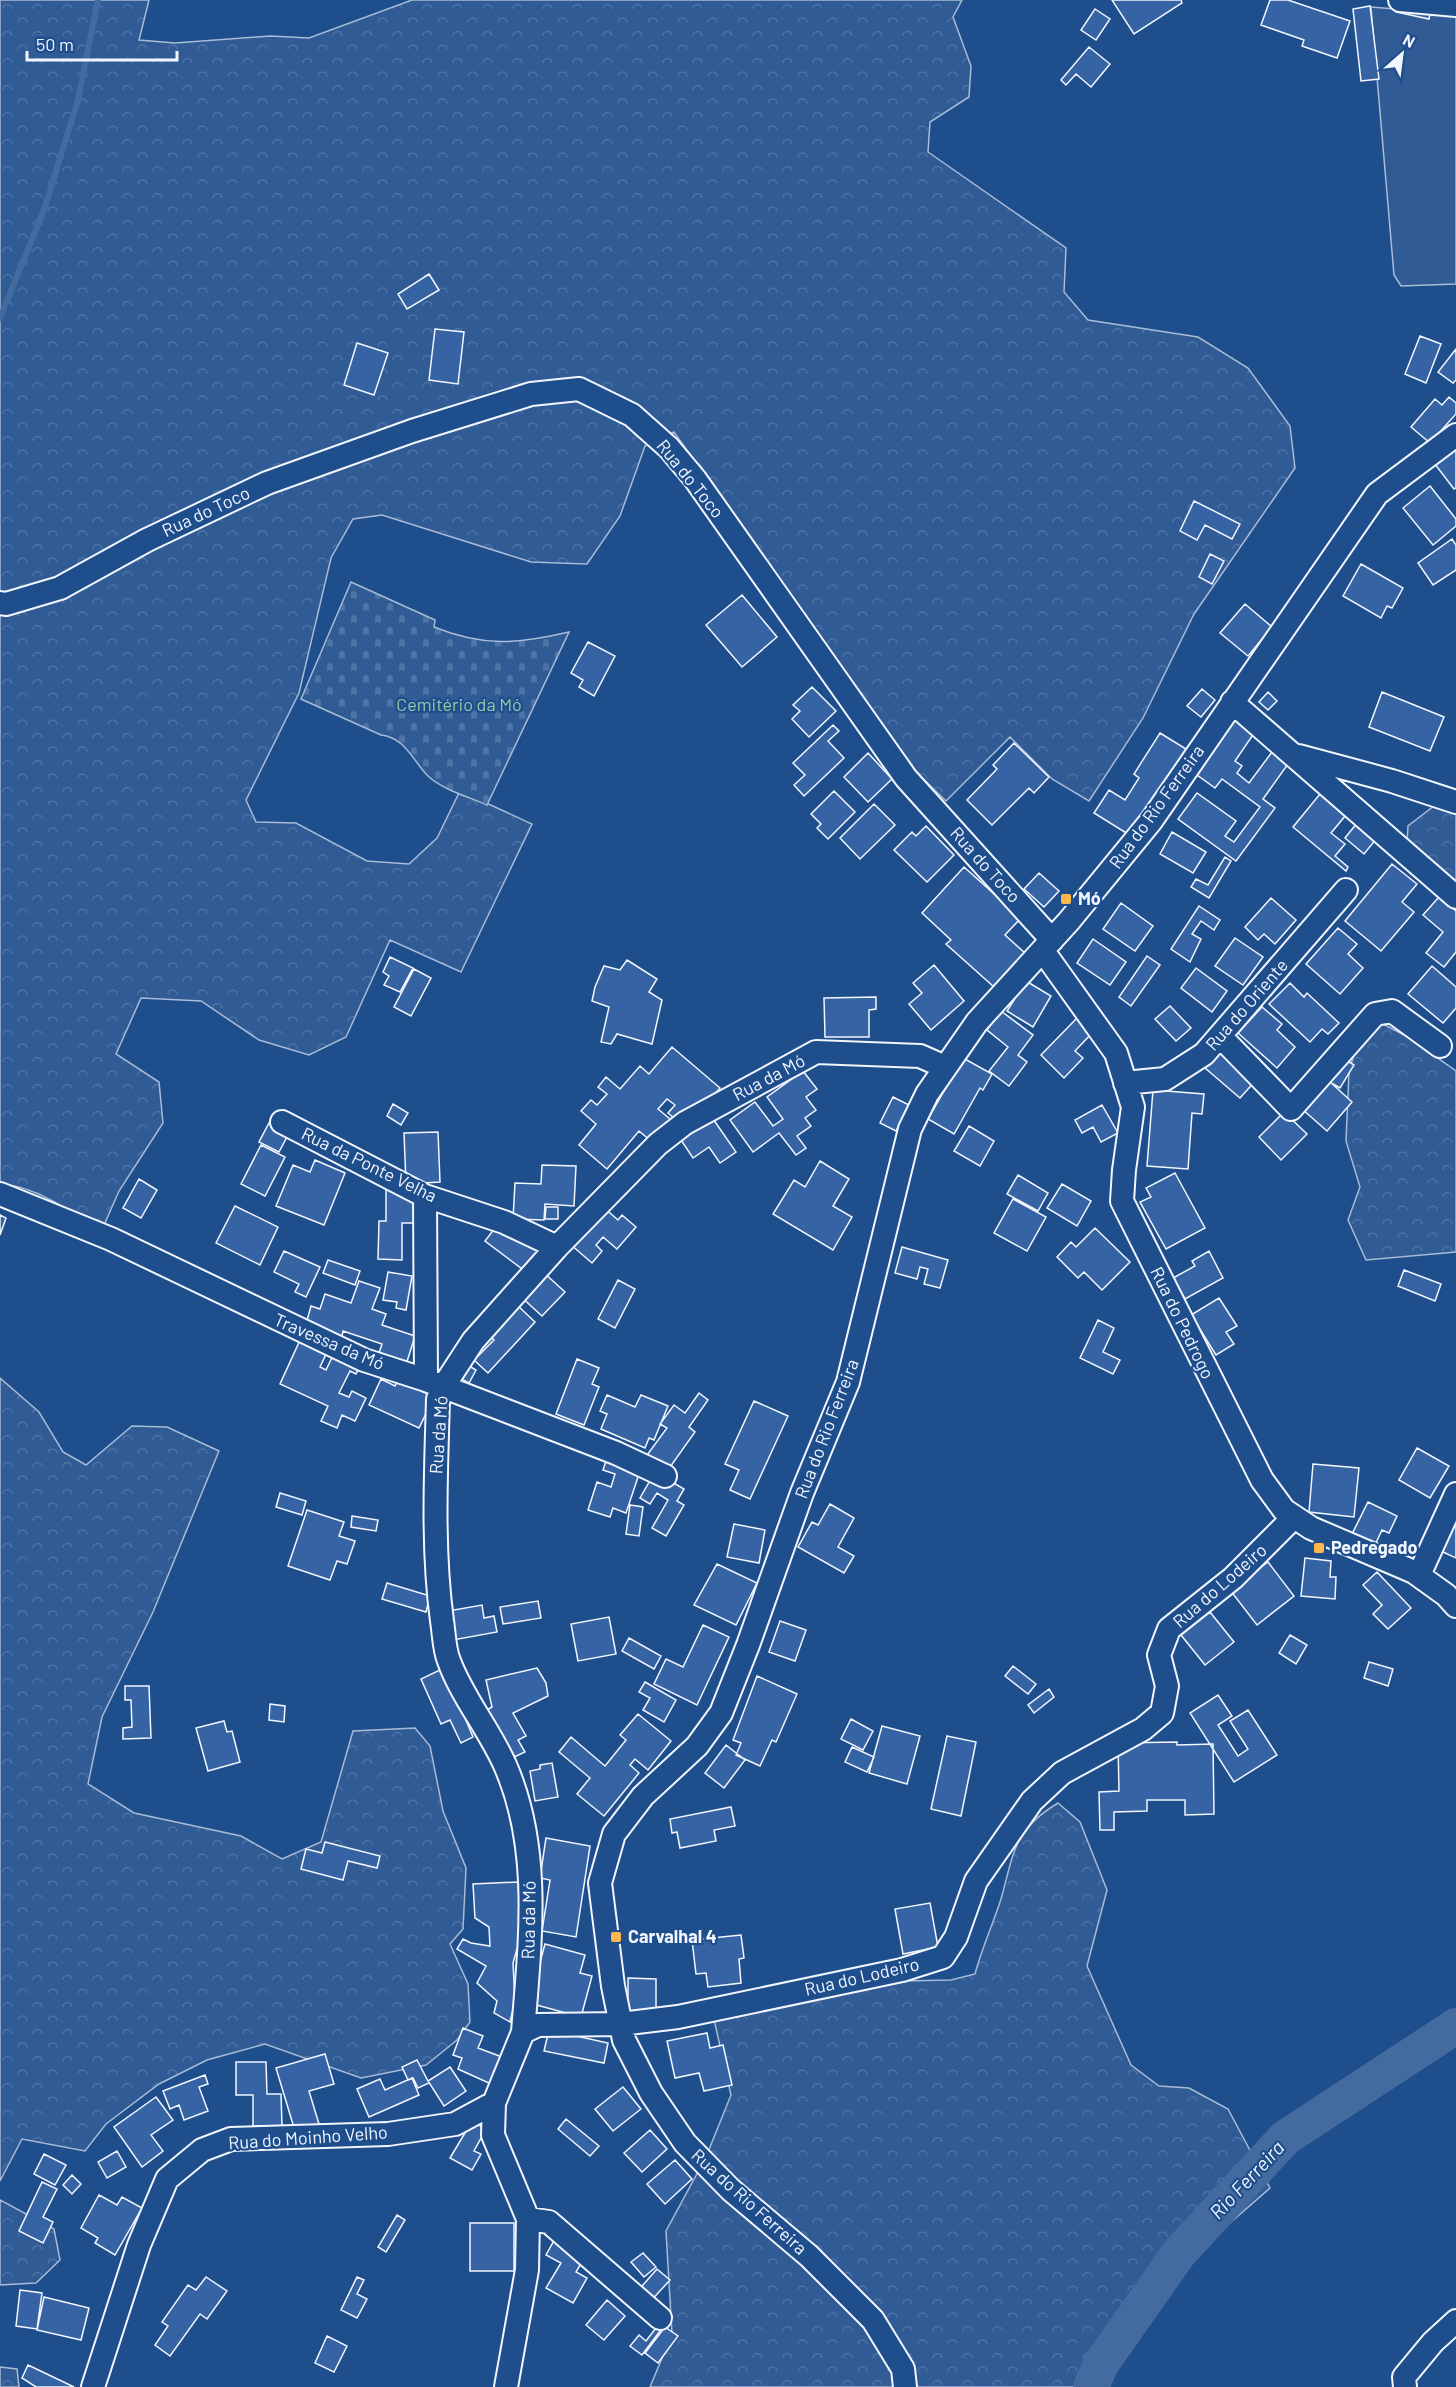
<svg xmlns="http://www.w3.org/2000/svg" width="1456" height="2387" font-family="Barlow,sans-serif">
  <style>
    .built { fill: #305b95; stroke: #a8bbd7; stroke-width: 1.5 }
    .forest { fill: url(#forest-crowns); stroke: #a8bbd7; stroke-width: 1.5 }
    .cemetery { fill: url(#cemetery-stones); stroke: #a8bbd7; stroke-width: 1.5 }
    .lines { fill: none; stroke-linecap: round; stroke-linejoin: round }
    .stream { stroke: #446ba0; stroke-width: 6 }
    .river { stroke: #446ba0; stroke-width: 36 }
    .building { fill: #3563a3; stroke: #f2f6ff; stroke-width: 1.5 }
    .minor-casing { stroke: #f2f6ff; stroke-width: 26 }
    .minor { stroke: #1f4e8c; stroke-width: 22 }
    .poi-dot { fill: #ffb74d; stroke: #1f4e8c; stroke-width: 2 }
    .labels { text-anchor: middle; stroke-width: 4.5; stroke-linejoin: round; paint-order: stroke }
    .street-label { font-size: 18px; fill: #f2f6ff; stroke: #1f4e8c }
    .park-label { font-size: 18px; fill: #97c8a6; stroke: #1f4e8c }
    .poi-label { font-size: 18px; font-weight: bold; fill: #f2f6ff; stroke: #1f4e8c; text-anchor: start }
    .water-label { font-size: 20px; font-style: italic; fill: #f2f6ff; stroke: #1f4e8c }
  </style>
  <defs>
    <pattern id="forest-crowns" width="20" height="18" patternUnits="userSpaceOnUse" patternTransform="scale(1.5)"><rect width="20" height="18" fill="#305b95"/><path d="M2 6a3 3 0 1 1 6 0M12 15a3 3 0 1 1 6 0" fill="none" stroke="#4e73a5"/></pattern>
    <pattern id="cemetery-stones" width="16" height="16" patternUnits="userSpaceOnUse" patternTransform="scale(1.5)"><rect width="16" height="16" fill="#305b95"/><path d="M2 7V4a2 2 0 0 1 4 0v3zM10 15v-3a2 2 0 0 1 4 0v3z" fill="#4e73a5"/></pattern>
  </defs>
  <rect width="100%" height="100%" fill="#1f4e8c"/>
  <!-- built -->
  <path class="built" d="M1371,7l85,7v270l-55,2 -7,-11z"/>
  <!-- forest -->
  <path class="forest" d="M0,0h149l-10,40 36,3 95,-7 39,2 103,-38h550l-9,17 18,49 -2,31 -39,25 -2,30 138,96 -2,44 24,28 110,17 50,31 42,58 5,42 -101,146 -51,104 -54,83 -37,-22 -42,-42 -64,64 -34,-33 -238,-336 -29,14 -25,70 -33,48 -56,-2 -149,-47 -29,4 -22,39 -32,135 -53,107 10,22 40,1 71,38 42,3 28,-26 23,-47 72,33 -71,148 -71,-32 -44,97 -37,18 -50,-15 -58,-39 -60,-3 -25,56 43,28 4,41 -44,68 -18,41c-29,-20 -65,-46 -101,-48z
    M1434,806l22,7v79l-49,-50 1,-16z
    M1381,1023l25,13 50,35v181l-90,8 -18,-40 12,-33 -14,-46 3,-69 10,-37z
    M0,1378l39,34 24,40 23,13 46,-39 35,1 52,24 -66,161 -51,105 -14,67 46,29 107,23 41,23 39,-17 32,-111 62,-3 15,18 13,65 23,57 -3,61 -13,15 18,40 2,38 -13,18 -31,25 -65,13 -96,-34 -58,16 -48,24 -53,40 -21,27 -63,-12 -22,42z
    M1058,1803l22,19 27,68 -20,76 44,99 28,21 30,2 39,21 42,79 -70,61 -84,108 -15,30h-451l22,-53 -6,-103 40,-74 25,-62 -18,-80 69,-8 54,-15 66,-11 49,-1 24,-6c7,-26 18,-50 26,-75 13,-46 12,-69 57,-96z
    M0,2200l54,29 6,31 -24,23 -36,2z
    M0,2367l17,2 2,18h-19z"/>
  <!-- cemetery -->
  <path class="cemetery" d="M351,582l84,38 -1,7c49,20 84,17 135,5l-82,173c-18,-8 -44,-15 -59,-29 -16,-16 -22,-38 -47,-41l-80,-36z"/>
  <g class="lines">
    <!-- stream -->
    <path class="stream" d="M0,318l44,-108 34,-110 20,-100"/>
    <!-- river -->
    <path class="river" d="M1091,2387l10,-23 78,-111 106,-115 171,-112"/>
  </g>
  <!-- building -->
  <path class="building" d="M1112,0h69l1,3 -48,31z
    M1270,0h18l62,21 -13,37 -35,-12 2,-6 -43,-15z
    M1398,2l33,7 -2,10 -33,-7z
    M1370,6l9,73 -18,2 -8,-72z
    M1095,9l15,10 -14,21 -15,-10z
    M1089,47l21,17 -19,23 -15,-13 -10,11 -5,-5z
    M429,274l10,16 -32,19 -9,-15z
    M435,329l29,3 -6,52 -29,-4z
    M1420,336l21,8 -15,39 -21,-9z
    M357,343l31,10 -14,42 -30,-10z
    M1456,349v31l-3,3 -15,-11z
    M1449,397l7,6v11l-26,29 -19,-16 24,-28 7,6z
    M1456,446v42l-2,1 -20,-26z
    M1430,486l26,33v7l-23,19 -30,-37z
    M1194,501l46,23 -8,15 -27,-14 -8,15 -17,-9z
    M1452,539l4,6v25l-23,15 -15,-22z
    M1210,554l14,7 -12,23 -13,-7z
    M1361,564l42,24 -11,20 -5,-2 -6,12 -38,-22z
    M742,595l35,42 -35,30 -36,-42z
    M1245,604l27,23 -24,29 -28,-23z
    M588,642l27,14 -21,40 -15,-9 4,-7 -12,-7z
    M812,687l24,24 -27,26 -17,-18 8,-8 -7,-6z
    M1202,689l13,11 -14,17 -14,-11z
    M1268,692l9,9 -9,9 -9,-8z
    M1382,692l62,25 -14,34 -61,-24z
    M1235,713l22,16 -22,32 7,5 -5,7 12,10 23,-31 16,12 -25,35 12,9 -39,53 -58,-42 19,-26 39,28 -11,15 9,6 26,-35 -38,-28 -7,9 -22,-16z
    M833,725l6,6 -11,10 16,17 -40,38 -10,-11 11,-10 -12,-12z
    M1160,733l26,16 -55,87 -37,-23 15,-23 16,10 14,-22 -5,-4z
    M1014,743l35,34 -15,16 -5,-5 -37,37 -25,-25 30,-31 -4,-4z
    M868,753l24,26 -24,23 -24,-25z
    M834,791l21,21 -27,27 -11,-11 4,-4 -10,-10z
    M1320,794l26,21 -15,18 14,11 -10,12 13,11 -2,4 -53,-44z
    M874,804l21,21 -35,34 -20,-21z
    M1357,823l20,15 -13,16 -19,-16z
    M926,826l28,29 -27,27 -33,-32 18,-18 4,4z
    M1172,832l34,20 -13,21 -33,-19z
    M1225,857l6,4 -22,37 -18,-11 5,-8 12,6z
    M1392,864l25,20 -15,18 12,10 -33,39 -36,-30z
    M964,867l57,51 -16,17 20,18 -31,34 -48,-43 5,-4 -29,-27z
    M1039,873l20,18 -15,16 -20,-18z
    M1439,897l17,14v41l-12,15 -18,-14 17,-21 -20,-17z
    M1271,898l25,22 -21,24 -11,-10 -6,6 -13,-13z
    M1121,903l32,23 -18,25 -32,-22z
    M1199,906l21,14 -6,10 -13,-9 -9,13 9,5 -11,23 -19,-13z
    M1338,928l19,16 -9,10 15,14 -23,26 -34,-30z
    M1235,938l28,19 -20,28 -28,-19z
    M1093,939l33,23 -16,23 -33,-22z
    M1147,956l13,9 -29,41 -12,-9z
    M390,957l23,11 -13,24 -16,-7 5,-9 -6,-4z
    M627,960l30,19 -8,13 13,8 -10,44 -35,-10 -6,10 -10,-2 8,-35 -17,-6 3,-14 9,-21 16,4z
    M934,965l30,36 -33,29 -22,-26 13,-11 -9,-10z
    M1432,966l24,21v21l-13,15 -35,-29z
    M1196,968l31,23 -15,21 -31,-24z
    M414,969l17,9 -20,38 -17,-9z
    M1026,981l25,15 -18,31 -26,-16z
    M1290,983l14,14 3,-4 32,30 -11,11 -6,-5 -12,13 -41,-38z
    M876,997v12l-7,1v27h-44l-1,-39z
    M1170,1006l21,22 -15,13 -21,-22z
    M1262,1007l20,17 -5,6 18,17 -18,21 -39,-35z
    M1001,1011l32,24 -15,20 9,7 -18,24 -20,-15 19,-24 -21,-17z
    M1077,1018l16,14 -18,19 8,7 -19,20 -23,-23z
    M672,1047l48,41 -34,40 -18,-15 7,-8 -8,-6 -9,10 12,10 -19,22 -12,-10 -32,38 -28,-24 17,-21 -15,-13 10,-11 6,5 10,-11 -9,-7 8,-10 14,12 20,-23 9,8z
    M1223,1049l34,30 -17,19 -35,-30z
    M1340,1056l14,9 -14,23 -14,-8z
    M963,1058l29,16 -9,16 -3,-2 -26,46 -26,-15z
    M803,1071l14,18 -11,8 10,13 -11,8 6,8 -14,10 9,12 -10,7 -17,-22 -26,19 -23,-32 25,-18 18,24 10,-7 -16,-22z
    M1328,1080l24,22 -25,29 -25,-22z
    M1153,1090l51,4 -2,20 -10,-1 -4,56 -41,-3z
    M893,1097l16,8 -13,26 -16,-8z
    M393,1104l15,9 -7,12 -14,-9z
    M1102,1105l16,28 -17,9 -8,-15 -11,6 -7,-13z
    M1284,1112l23,22 -26,26 -22,-23z
    M711,1116l25,36 -16,11 -11,-16 -16,11 -14,-21z
    M269,1123l20,10 -10,19 -20,-10z
    M969,1126l25,15 -14,25 -26,-15z
    M438,1132l2,50 -34,2 -2,-51z
    M261,1145l24,12 -20,39 -24,-12z
    M315,1160l30,13 -21,52 -48,-19 17,-41 17,7z
    M820,1161l29,18 -16,27 19,11 -19,33 -60,-36 21,-34 11,7z
    M542,1165l34,1 -2,40 -29,-2 -1,16 -31,-1 2,-36 26,1z
    M1175,1173l30,55 -39,21 -26,-47 11,-5 -5,-9z
    M1018,1175l30,18 -10,18 -31,-17z
    M139,1179l18,11 -16,28 -18,-10z
    M1062,1184l29,17 -14,25 -30,-18z
    M386,1190h28l7,33h-19v37l-24,-1 1,-38h7z
    M1013,1199l33,18 -19,34 -33,-18z
    M235,1206l43,21 -18,38 -44,-22z
    M602,1206l16,14 4,-5 14,12 -19,22 -14,-12 -7,8 6,6 -10,12 -22,-19z
    M546,1207h12v12h-13z
    M0,1215l6,3 -6,17z
    M501,1220l45,34 -16,21 -45,-34z
    M1095,1228l35,34 -28,28 -18,-18 -6,6 -21,-21 14,-15 5,5z
    M902,1247l46,13 -8,28 -16,-4 4,-15 -8,-2 -3,12 -22,-6z
    M284,1251l36,16 -14,30 -11,-5 4,-8 -25,-12z
    M1209,1251l14,27 -38,21 -12,-21 22,-12 -3,-5z
    M328,1260l32,11 -5,14 -32,-12z
    M1404,1270l37,14 -6,17 -37,-15z
    M542,1271l23,21 -23,24 -23,-21z
    M388,1272l24,4 -6,34 -10,-2 1,-6 -14,-2z
    M618,1280l17,9 -20,39 -17,-9z
    M359,1281l21,7 -8,21 14,5 -4,11 33,11 -10,32 -28,-9 5,-15 -39,-13 -1,5 -36,-12 5,-18 9,3 5,-15 26,9z
    M1219,1298l18,28 -11,6 8,12 -18,11 -25,-40z
    M517,1305l18,17 -47,51 -14,-13 20,-20 -5,-5z
    M1098,1320l16,8 -11,24 17,8 -7,14 -33,-16z
    M301,1338l27,12 -8,17 6,3 10,-21 26,12 -6,13 -6,-3 -11,22 10,4 3,-6 14,7 -11,23 -13,-6 -5,13 -16,-7 7,-15 -48,-22z
    M577,1359l22,9 -7,16 7,3 -15,38 -28,-11z
    M464,1363l12,7 -7,13 -13,-7z
    M399,1378l36,17 -16,33 -50,-23 12,-26 14,7z
    M699,1393l9,7 -19,27 6,5 -27,38 -21,-15 20,-27 -7,-4 14,-19 11,8z
    M607,1395l28,12 6,-12 27,11 -14,34 -5,-2 -4,10 -44,-19 6,-15 -7,-3z
    M754,1401l34,15 -38,83 -20,-9 9,-20 -14,-6z
    M1417,1448l32,18 -19,32 -31,-18z
    M607,1458l34,10 -15,45 -13,-5 -3,9 -22,-7 9,-28 14,5 4,-13 -12,-4z
    M1313,1464l46,4 -5,49 -45,-5z
    M655,1472l29,17 -7,12 7,4 -18,31 -14,-8 16,-28 -11,-7 -7,11 -10,-6z
    M280,1493l26,8 -4,14 -26,-8z
    M1368,1502l29,14 -8,17 -7,-3 -8,17 -23,-11z
    M830,1504l24,14 -16,29 16,9 -10,17 -46,-26 14,-25 6,3z
    M630,1505l13,2 -4,29 -13,-2z
    M307,1510l37,12 -5,14 16,5 -8,23 -10,-3 -7,19 -42,-14z
    M352,1516l26,4 -2,11 -25,-4z
    M734,1524l31,6 -6,33 -32,-6z
    M1452,1524l4,1v33l-15,-7z
    M1305,1558l26,3 -1,16h6l-1,22 -34,-3z
    M1268,1562l26,34 -37,29 -27,-35z
    M717,1564l40,19 -21,42 -42,-20z
    M1377,1572l34,36 -23,21 -15,-15 9,-9 -19,-20z
    M387,1583l43,13 -4,16 -44,-13z
    M538,1601l3,17 -38,6 -3,-17z
    M482,1605l2,13 10,-2 3,16 -44,8 -5,-29z
    M1210,1612l24,30 -29,23 -24,-30z
    M609,1617l7,37 -38,7 -7,-37z
    M780,1621l26,9 -11,31 -26,-9z
    M703,1625l26,12 -32,68 -43,-21 12,-25 17,8z
    M1290,1635l17,10 -11,19 -17,-11z
    M629,1638l32,18 -7,13 -32,-18z
    M1369,1662l24,7 -5,17 -24,-8z
    M1013,1666l23,18 -8,10 -23,-18z
    M444,1668l29,69 -12,6 -11,-23 -9,4 -20,-45z
    M537,1668l9,15 2,13 -35,17 13,23 -8,4 7,12 -13,6 -27,-47 7,-4 -6,-27z
    M757,1676l40,18 -21,48 -4,-2 -12,26 -24,-11 5,-12 -8,-3z
    M645,1682l31,18 -12,22 -21,-12 7,-12 -11,-6z
    M125,1686h24l2,52 -28,1v-11l9,-1 -1,-27h-6z
    M1049,1689l5,8 -20,16 -6,-8z
    M1218,1695l14,21 -14,9 20,31 10,-7 -18,-28 18,-11 29,45 -43,27 -44,-69z
    M270,1704l15,2 -1,16 -15,-2z
    M638,1714l33,27 -23,29 -13,-11 -5,6 9,8 -35,43 -27,-22 13,-16 -31,-26 12,-15 34,29 21,-26 -6,-5z
    M851,1719l22,12 -10,19 -22,-11z
    M224,1721l3,11 5,-1 8,31 -32,9 -12,-43z
    M882,1726l38,10 -13,48 -38,-11z
    M947,1736l29,6 -15,74 -30,-7z
    M1177,1742v3l36,-1 1,70 -29,1v-15h-38v11l-33,1v18h-14l-1,-38 20,-1 -1,-48z
    M726,1745l19,15 -21,28 -19,-15z
    M852,1747l22,10 -7,15 -22,-10z
    M552,1763l6,34 -23,4 -5,-30 10,-2v-4z
    M731,1807l4,19 -21,4 2,11 -36,7 -3,-16 -5,1 -2,-14z
    M546,1838l44,8 -14,91 -34,-6 8,-51 -10,-2z
    M325,1842l55,14 -3,12 -29,-7 -5,19 -42,-11 5,-20 16,4z
    M518,1882l3,53 -8,28 2,38 -5,21 -16,-9 3,-12 -20,-18 9,-17 -29,-17 6,-10 8,4 19,3 -1,-19 -14,-9 -2,-34z
    M930,1903l8,44 -35,7 -8,-45z
    M741,1935l3,23 -5,1 2,24 -33,4 -2,-14 -10,1 -4,-34z
    M545,1944l40,11 -5,18 12,3 -11,41 -52,-14z
    M628,1978l28,1v37l-28,-1z
    M463,2028l20,8 -5,12 24,9 -11,27 -33,-15 4,-11 -9,-3z
    M549,2030l59,13 -4,20 -60,-12z
    M707,2033l3,15 13,-3 9,40 -28,6 -5,-18 -24,5 -8,-37z
    M325,2054l9,30 -25,7 10,33 -24,7 -19,-63z
    M417,2060l12,23 -11,5 -5,-10 -5,2 -6,-13z
    M236,2062h30l1,32h14l1,32h-29v-31h-17z
    M450,2067l16,24 -22,15 -16,-25z
    M205,2075l3,9 -9,3 9,24 -24,9 -5,-15 -9,4 -7,-18z
    M412,2078l7,17 -50,22 -12,-28 23,-10 5,11z
    M623,2087l18,22 -28,22 -18,-22z
    M156,2097l17,23 -22,15 12,16 -21,16 -28,-40z
    M566,2119l33,27 -9,10 -32,-27z
    M472,2121l14,8 -12,22 7,3 -9,16 -22,-12z
    M650,2130l17,19 -25,23 -18,-19z
    M117,2151l9,16 -19,11 -9,-16z
    M44,2154l22,11 -11,20 -21,-11z
    M675,2160l17,19 -27,25 -18,-20z
    M72,2175l9,9 -9,10 -9,-9z
    M42,2182l15,7 -14,28 10,5 -10,21 -24,-12z
    M99,2195l18,10 5,-8 20,11 -27,47 -20,-12 3,-5 -17,-10z
    M397,2215l8,5 -19,32 -8,-5z
    M470,2223h44v48h-44z
    M556,2237l30,18 -10,17 11,6 -14,25 -27,-15 15,-25 -15,-8z
    M643,2253l13,14 -12,10 -13,-15z
    M657,2269l13,11 -23,25 -12,-11z
    M206,2277l21,14 -20,28 -7,-5 -30,42 -15,-11 13,-19 -6,-4 26,-37 8,5z
    M357,2277l7,3 -7,14 10,5 -10,19 -16,-8z
    M20,2290l22,3 -5,36 -21,-3z
    M44,2297l45,11 -8,32 -44,-10z
    M607,2300l18,16 -21,24 -18,-15z
    M659,2324l4,3 -21,28 -12,-9 9,-11 7,6z
    M665,2327l13,9 -20,27 -13,-10z
    M327,2336l20,10 -13,26 -19,-9z
    M28,2365l46,22h-38l-14,-9z"/>
  <g class="lines">
    <!-- minor casing -->
    <g class="minor-casing">
      <path id="minor" d="M1400,0l56,5
        M0,603l6,1 54,-16 87,-48 120,-57 145,-52 119,-37 48,-5 53,26 37,33 26,31 211,299 146,162
        M1232,702l224,195
        M1299,756l93,25 64,21
        M1043,951l73,102 17,54 -9,63 -2,31 140,279 22,30 27,18 103,44 32,23 10,11
        M1220,1036l71,73 84,-95 17,-3 48,35
        M1125,1083l40,-4 39,-25 142,-164
        M282,1122l143,74 79,26 53,25
        M0,1194l111,45 253,121 62,20 190,73 49,23
        M425,1196l1,184
        M1419,1575l37,-81
        M523,2032c7,-90 19,-183 -18,-267 -16,-36 -43,-68 -56,-104 -5,-12 -5,-28 -7,-40 -10,-74 -6,-148 -4,-222l5,-12 30,-46 84,-94 101,-103 27,-21 131,-71 104,4 25,11
        M528,2219l21,3 111,96
        M93,2387l46,-142 28,-66 35,-29 29,-11 157,-5 67,-10 39,-21
        M506,2387l21,-117 1,-51 -35,-84 1,-32 29,-71 15,-7 83,-1 57,-7 224,-47 41,-13 13,-20 20,-56 56,-80 30,-28 81,-44 19,-16 5,-27 -8,-31 10,-26 64,-51 61,-61
        M905,2387l-2,-18 -30,-49 -64,-64 -78,-66 -46,-47 -34,-50 -27,-53 -11,-54 -13,-103 14,-49 29,-38 54,-50 24,-33 27,-68 54,-152 46,-111 62,-253 17,-35 50,-72 92,-101 82,-100 226,-327 79,-59
        M1405,2387l-1,-10 29,-35 23,-21"/>
    </g>
    <!-- minor -->
    <use href="#minor" class="minor"/>
  </g>
  <!-- markers -->
  <g class="poi-dot">
    <rect x="1060" y="893" width="12" height="12" rx="3"/>
    <rect x="1313" y="1542" width="12" height="12" rx="3"/>
    <rect x="610" y="1931" width="12" height="12" rx="3"/>
  </g>
  <g class="labels">
    <!-- street labels -->
    <g class="street-label">
      <text transform="translate(690 479) rotate(51)" y="6">Rua do Toco</text>
      <text transform="translate(206 512) rotate(-25)" y="6">Rua do Toco</text>
      <text transform="translate(1157 807) rotate(-54)" y="6">Rua do Rio Ferreira</text>
      <text transform="translate(985 865) rotate(48)" y="6">Rua do Toco</text>
      <text transform="translate(1247 1005) rotate(-49)" y="6">Rua do Oriente</text>
      <text transform="translate(769 1078) rotate(-28)" y="6">Rua da Mó</text>
      <text transform="translate(369 1165) rotate(26)" y="6">Rua da Ponte Velha</text>
      <text transform="translate(1182 1323) rotate(64)" y="6">Rua do Pedrogo</text>
      <text transform="translate(329 1342) rotate(23)" y="6">Travessa da Mó</text>
      <text transform="translate(827 1429) rotate(-69)" y="6">Rua do Rio Ferreira</text>
      <text transform="translate(439 1435) rotate(-86)" y="6">Rua da Mó</text>
      <text transform="translate(1220 1586) rotate(-41)" y="6">Rua do Lodeiro</text>
      <text transform="translate(529 1920) rotate(-89)" y="6">Rua da Mó</text>
      <text transform="translate(862 1977) rotate(-13)" y="6">Rua do Lodeiro</text>
      <text transform="translate(308 2138) rotate(-4)" y="6">Rua do Moinho Velho</text>
      <text transform="translate(749 2202) rotate(42)" y="6">Rua do Rio Ferreira</text>
    </g>
    <!-- park labels -->
    <g class="park-label">
      <text x="459" y="711">Cemitério da Mó</text>
    </g>
    <!-- poi labels -->
    <g class="poi-label">
      <text x="1078" y="905">Mó</text>
      <text x="1331" y="1554">Pedregado</text>
      <text x="628" y="1943">Carvalhal 4</text>
    </g>
    <!-- water labels -->
    <g class="water-label">
      <text transform="translate(1247 2180) rotate(-47)" y="7">Rio Ferreira</text>
    </g>
  </g>
  <!-- north arrow -->
  <g transform="translate(1402 54) rotate(28)" stroke="#1f4e8c" stroke-width="4.5" paint-order="stroke">
  <path d="M0-4.5L10 22L0 15L-10 22Z" fill="#f2f6ff"/>
  <text y="-9" font-size="16" font-weight="bold" text-anchor="middle" fill="#f2f6ff">N</text>
  </g>
  <!-- scale -->
  <path d="M27 51v9h150v-9" fill="none" stroke="#f2f6ff" stroke-width="3"/>
  <text x="36" y="51" font-size="18" fill="#f2f6ff" stroke="#1f4e8c" stroke-width="4.5" paint-order="stroke">50 m</text>
</svg>
